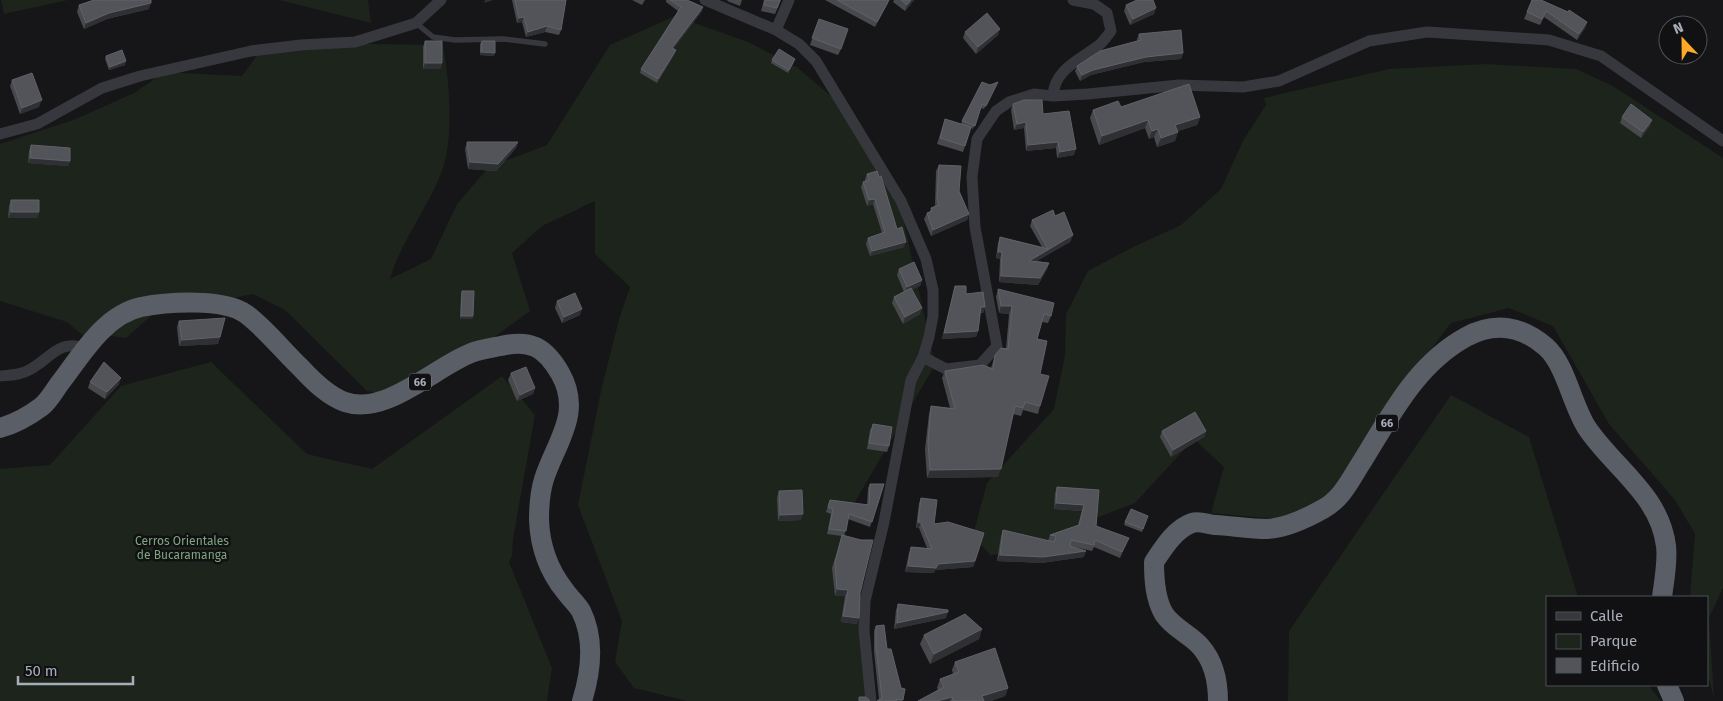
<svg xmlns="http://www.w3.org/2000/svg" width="1723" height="701" font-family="'Fira Sans',sans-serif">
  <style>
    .green { fill: #1c241c }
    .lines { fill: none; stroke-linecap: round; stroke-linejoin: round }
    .service { stroke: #37383d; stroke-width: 5.5 }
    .minor { stroke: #37383d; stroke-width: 11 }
    .trunk { stroke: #5a5e66; stroke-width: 20 }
    .wall { fill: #47494d }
    .shaded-wall { fill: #2f3033 }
    .building { fill: #525459; stroke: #5f6268 }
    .labels { text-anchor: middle; stroke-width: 5; stroke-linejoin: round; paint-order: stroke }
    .shield { fill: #111113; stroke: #7a7f87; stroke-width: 1 }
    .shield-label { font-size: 11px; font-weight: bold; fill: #a7aeb9 }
    .park-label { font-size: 12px; fill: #7da67d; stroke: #111113 }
  </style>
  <rect width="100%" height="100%" fill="#161618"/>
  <!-- green -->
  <path class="green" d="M1,0h67l-64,14z
    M279,0h89l3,23z
    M675,16l73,26 50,26 55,47 33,52 18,55 31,143 -90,154 2,40 14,61 11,81h-185l-53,-13 -19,-26 7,-41 -44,-116 24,-119 18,-70 10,-29 -35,-33v-53l-53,25 -30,27 18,58 -100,73 -24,15 -39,-8 -82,-81 -32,-16 -100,20 -27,24 -15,-2 -19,7 -25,-21 -67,-21v-157l76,-25 58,-26 31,-21 77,4 21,-29 39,-4 141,2c6,33 11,91 0,123 -13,38 -42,72 -53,111l41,-20 26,-55 32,-37 58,-22 63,-100z
    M1486,64l90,5 37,17 110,72v430l-14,30 5,80 -7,-26v-75h-17l5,-63 -20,-34 -66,-76 -56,-98 -44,-18 -58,15 -53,70 -61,101 -49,26 -77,-7 13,-46 -30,-28 -59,64 -65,25 -39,23 -41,4 -17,-20 14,-52 67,-74 11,-54 1,-41 22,-43 43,-23 50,-23 40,-36 23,-50 22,-34 -2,-7 125,-29z
    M211,362l96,92 65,15 130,-93 33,39 -22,124 -1,17 -3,6 43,106 -5,33h-547v-232l50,-4 71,-79z
    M1451,395l78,42 49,160h-31v88h101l13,16h-373l1,-70z"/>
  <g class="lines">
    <!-- service -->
    <path class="service" d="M416,23l17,14 22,3 48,-1 42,5"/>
    <!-- minor -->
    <path class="minor" d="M705,0l71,30 23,14 17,17 85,140 25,58 7,31v26l-4,21 -6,20 -12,23 -27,142 -19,79 -1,29 7,71
      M776,30l13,-30
      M1053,96c1,-26 26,-36 45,-50 5,-4 9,-10 13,-15l-4,-18 -13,-9 -21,-4
      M0,134l37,-10 65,-36 38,-12 111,-25 50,-6 54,-3 61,-19 25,-23
      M923,357l23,12 34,-4 17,-19 -22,-119 -3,-50 5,-38 19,-28 13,-9 25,-8 19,2 35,-2 91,-9 64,2 36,-6 90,-40 58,-9 122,8 52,16 122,85
      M0,376c11,-1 21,-1 31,-7 21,-12 29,-31 56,-20"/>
    <!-- trunk -->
    <path class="trunk" d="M0,428c14,-4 29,-12 41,-21 8,-6 13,-16 19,-24 21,-27 44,-68 81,-76 26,-5 83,-9 105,7 20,15 37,37 55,54 12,13 27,28 44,34 41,14 90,-35 126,-49 10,-4 20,-5 30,-7 29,-7 44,1 59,27 23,40 -4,69 -16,106 -4,13 -5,28 -5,41 1,26 10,51 26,71 5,7 12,13 16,20 14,28 10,61 1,90
      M1667,685l7,16
      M1218,701c0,-18 -4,-39 -17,-54 -10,-12 -28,-19 -37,-33 -9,-15 -10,-35 -10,-52 10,-15 21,-33 38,-39 8,-3 16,2 24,2 16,1 35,4 51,4 19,-1 40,-11 56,-20 20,-11 28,-31 40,-49 29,-47 54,-96 103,-123 29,-16 56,-11 80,10 20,18 26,58 41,81 26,39 73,67 79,118 2,16 -2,35 -4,51"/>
  </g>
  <!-- wall -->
  <path class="wall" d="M512,0h54l-5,30 -2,5 -14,-3 -19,5 -4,-15 -5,1z
    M632,0h13l-3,5z
    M666,0h21l15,11 -29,38 1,6 -17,28 -17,-10 1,-4 37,-58 -12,-9z
    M728,0h14l-2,6 -13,-5z
    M764,0h17l-6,14 -14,-3z
    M825,0h64l-2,5 -12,22z
    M894,0h20l-9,11 -12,-9z
    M1532,0l55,22 -2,6 -8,12 -33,-23 -4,8 -16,-6z
    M104,1l45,8 -42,10 -23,10 -7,-17 2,-7z
    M1126,5l28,9 -24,11 -6,-14z
    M819,19l22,30 -3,6 -28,-10z
    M965,32l33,3 -22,19 -13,-16z
    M1139,34l44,19 -2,6 -37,3 -53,13 -11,6 -5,-10 2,-5 60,-25v-2z
    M425,41l17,22 -2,6h-17v-22z
    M482,41l12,15 -14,-1v-11z
    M106,56l19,9 -16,5 -4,-11z
    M772,60l22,2 -6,11 -17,-10z
    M12,80l27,27 -19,7 -10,-28z
    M998,82l-14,27 -3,-1 -8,21 -2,-1 -8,24 -26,-8 8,-25 16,5 1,-3 28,-36z
    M1013,104l30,10 31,41 -17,3 -1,-10 -30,3 -2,-23 -10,2 -3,-20z
    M1121,107l79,10 -3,8 -19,6 -3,10 -18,6 -3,-10 -5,2 -4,-11 -46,17 -9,-27 3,-8z
    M1622,117l28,9 -9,12 -21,-15z
    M467,142h51l-2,6 -20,23 -28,-2 -3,-20z
    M31,145l39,16 -2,5 -40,-3 1,-12z
    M939,165l20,26 10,23 -2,6 -36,16 -7,-17 3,-6 3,-1 1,-4 4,-2 1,-35z
    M867,174l30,55 7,18 -34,9 -4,-12 2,-6 14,-5 -9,-29 -6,2 -6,-19 2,-5 2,-1v-2z
    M11,200l28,12 -2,6h-29l1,-12z
    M1055,216l18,19 -3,7 -34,19 13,2 -2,6 -9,16 -39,-3 1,-23 -4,-1 2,-15 2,-6 42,10 -12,-21 2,-6z
    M899,269l23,11 -2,6 -8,3 8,25 -17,10 -11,-21 2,-6 10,-5 -7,-17z
    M955,286l30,21 -2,6h-3l-2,18 -2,6 -34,2z
    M998,289l53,27 -3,7 -6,-1 -5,17 3,35v32l-2,8 -15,-4 -2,6 -8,-2 -15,63 -71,1 -2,-29 4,-35 2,-8 19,2 -8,-30 3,-7 46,-3 4,-13 11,-6 3,-35 -10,-1 -3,-16z
    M462,291l11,25 -1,3h-12l1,-25z
    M557,301l23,14 -18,8 -7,-15z
    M179,321l41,16 -2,7 -39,2 -2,-19z
    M511,373l24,15 -2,6 -16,7 -9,-21z
    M90,382l29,2 -14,15 -17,-11z
    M873,424l16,22 -2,6 -20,-3 3,-19z
    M1162,431h44l-2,6 -33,20 -11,-20z
    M870,484h14l-14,43 -22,-8 -4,17 16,57 -3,31 -16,-2 4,-26h-10l-3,-28 10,-32 -15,-2 4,-20 -5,-2 4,-12 37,5 1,-17z
    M1057,487l42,3 -3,36 30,18 -6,14 -26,-11 -2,4 -22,-5 14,11 -43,6 -44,-2 4,-25 2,-6 45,11 2,-6 28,-10 4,-14 -28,-2 1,-16z
    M779,491l22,29 -23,1 -1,-23z
    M921,498l13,26 41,37 -2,6 -38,3 -1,3 -29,-1 4,-19 2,-6 16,1 -8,-20h-3l3,-25z
    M1148,516l-6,16 -18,-7 1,-3z
    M898,604l48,14 -52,11 2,-19z
    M876,626l11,23 14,39 4,1 -3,12h-25l2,-2 -5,-47v-21z
    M982,629l-3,10 -49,25 -10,-20 4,-9z
    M955,662l53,26 -3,8 -14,5h-73l20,-11 -1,-2 3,-9 13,-5 -1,-4z"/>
  <!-- shaded-wall -->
  <path class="shaded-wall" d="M485,0h8l-9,3z
    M889,0l-2,5 -12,22 2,-5z
    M911,0h3l-9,11 2,-6z
    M151,3l-2,6 -42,10 -23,10 2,-6 23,-10z
    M703,7l-1,4 -31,41 1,-4z
    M1156,8l-2,6 -24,11 3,-6z
    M524,17l-2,5 -5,1 2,-5z
    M1587,22l-2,6 -8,12 2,-6z
    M547,26l-2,6 -19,5 2,-5z
    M1000,29l-2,6 -22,19 2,-7z
    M676,50l-2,5 -17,28 1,-4z
    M481,52l14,1 -1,3 -14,-1z
    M1183,53l-2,6 -37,3 -53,13 -11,6 2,-6 11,-5 53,-13z
    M126,61l-1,4 -16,5 1,-3z
    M425,63h17l-2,6h-17z
    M42,100l-3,7 -19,7 2,-6z
    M1200,117l-3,8 -25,8 3,-8z
    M1148,120l-3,8 -46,17 3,-9z
    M1652,120l-2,6 -9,12 2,-6z
    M1026,122l-2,6 -10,2 3,-6z
    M1158,129l-4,8 -5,2 3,-8z
    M1178,132l-3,9 -18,6 4,-9z
    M518,142l-2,6 -20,23 -28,-2 2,-7z
    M1058,142l-2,6 -30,3 2,-6z
    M1076,149l-2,6 -17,3 3,-6z
    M30,158l40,3 -2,5 -40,-3z
    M875,199l-2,5 -6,2 2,-6z
    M11,212h28l-2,6h-29z
    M969,214l-2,6 -36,16 2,-6z
    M1073,235l-3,7 -43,25 2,-6z
    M906,242l-2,5 -34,9 2,-5z
    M998,252h4l-2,7 -4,-1z
    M1049,263l-2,6 -9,16 -39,-3 2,-6z
    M922,280l-2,6 -15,7 2,-6z
    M1001,306h11l-3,8 -10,-1z
    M981,307h4l-2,6 -4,-1z
    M922,308l-2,6 -17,10 2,-7z
    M582,309l-2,6 -18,8 2,-6z
    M461,316h12l-1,3h-12z
    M978,331l-2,6 -34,2 2,-6z
    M220,337l-2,7 -39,2 3,-6z
    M121,378l-2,6 -14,15 2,-7z
    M535,388l-2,6 -16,7 3,-6z
    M1206,431l-2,6 -33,20 2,-7z
    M1001,469l-3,8 -71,1 3,-8z
    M1056,503l28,2 -2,6 -28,-2z
    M803,514l-2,6 -23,1 2,-6z
    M918,522l3,1 -2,5h-3z
    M1086,551l-2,6 -43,6 -44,-2 3,-6z
    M975,561l-2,6 -38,3 3,-6z
    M908,566l28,2 -2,5 -29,-1z
    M837,589l11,1 -3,6h-10z
    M948,612l-2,6 -52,11 3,-6z
    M843,616l16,2 -2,6 -16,-2z
    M982,629l-3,10 -49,25 4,-10z
    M1008,688l-3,8 -14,5h-11l2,-5z
    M952,697l-2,4h-13z"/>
  <!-- building -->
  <path class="building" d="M94,0h10v1l3,-1h44v3l-42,10 -23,10 -7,-18z
    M515,0h51l-5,30 -14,-4 -19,6 -4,-15 -5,1z
    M670,0h17l16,7 -31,41 4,2 -18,29 -17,-10 40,-62z
    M765,0h15l-3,8 -13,-3z
    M837,0h52l-12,22z
    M901,0h10l-4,5z
    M1137,0h16l3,8 -23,11 -7,-14z
    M1532,0h9l27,12 1,-2 18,12 -8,12 -33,-23 -4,8 -15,-7z
    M987,13l13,16 -22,18 -13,-15z
    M819,19l29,10 -7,20 -29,-11z
    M1181,30l2,23 -37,4 -53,13 -11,5 -5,-9 23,-15 41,-11 -2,-6z
    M425,41h17v22h-17z
    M482,41h13v12l-14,-1z
    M779,49l16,10 -6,11 -17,-10z
    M122,50l4,11 -16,6 -4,-11z
    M32,73l10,27 -20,8 -10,-28z
    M982,82l8,3 8,-3 -12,24 -4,-2 -7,22 -13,-5z
    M1189,84l11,33 -25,8 3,7 -17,6 -3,-9 -6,2 -4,-11 -46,16 -9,-26 25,-9 3,6z
    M1024,100h18l1,14 26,-3 7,38 -16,3 -2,-10 -30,3 -2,-23 -9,2 -4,-20z
    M1631,104l21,16 -9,12 -21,-15z
    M945,119l26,8 -6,19 -25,-8z
    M467,142h51l-20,22 -28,-2z
    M31,145l39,3v13l-40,-3z
    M939,165l22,1 -2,25 10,23 -36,16 -6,-17 5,-2 -1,-3 8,-3 -2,-6z
    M877,171l2,6 2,-1 16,53 5,-2 4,15 -34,9 -4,-13 17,-6 -10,-33 -6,1 -6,-18 6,-2 -2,-6z
    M11,200h28v12h-28z
    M1053,210l2,6 9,-4 9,23 -44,26 20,2 -9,15 -39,-2 1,-24h-4l2,-15 48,12 -16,-29z
    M914,262l8,18 -15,7 -8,-18z
    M955,286h11v8l17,-2 2,15h-4l-3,24 -34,2z
    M911,288l11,20 -17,9 -11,-20z
    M998,289l56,14 -3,13 -7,-2 -7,25 10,2 -7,33 9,2 -9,30 -15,-4 -2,6 -8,-2 -14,63 -71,1 -2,-28 3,-36 24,3 -10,-38 38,-6 10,4 2,-14 6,-7 7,1 4,-43h-11z
    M462,291h12l-1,25h-12z
    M575,293l7,16 -18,8 -7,-16z
    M225,318l-5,19 -38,3 -3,-19z
    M104,362l17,16 -14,14 -17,-10z
    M526,367l9,21 -15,7 -9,-22z
    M1195,412l11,19 -33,19 -11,-19z
    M873,424l19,3 -3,19 -20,-3z
    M870,484h14l-12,38 -23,-8 -3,17 -17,-2 4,-20 -5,-2 2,-7 39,5z
    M1057,487l42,3 -3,36 33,12 -7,14 -27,-12 -1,5 -23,-5 -1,6 16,5 -43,6 -43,-2 3,-25 51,12 2,-6 -6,-1 29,-10 5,-20 -28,-2z
    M802,490l1,24 -23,1 -1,-24z
    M921,498l16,2 -3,24 14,-2 36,11 -9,28 -37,3 -2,4 -28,-2 3,-19 21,2 -11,-26 -3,-1z
    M1131,509l17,7 -5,13 -18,-7z
    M842,535l19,5h12l-13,53 -1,25 -16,-2 5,-26 -11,-1 -2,-27z
    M898,604l50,6v2l-51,11z
    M965,614l17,15 -48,25 -10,-19z
    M884,625l3,24h4l10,39 4,1 -2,11 -7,-1 1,2h-20l5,-3 -6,-51v-21z
    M995,648l13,40 -26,8 2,5h-31l-1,-4 -15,4h-19l26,-14 -4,-8 19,-7 -4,-10z
    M859,697h7l4,4h-11z"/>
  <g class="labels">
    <!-- shield labels -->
    <g class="shield">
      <rect x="409" y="373.5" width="22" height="17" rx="4"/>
      <rect x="1376" y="414.5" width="22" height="17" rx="4"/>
    </g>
    <g class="shield-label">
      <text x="420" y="386">66</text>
      <text x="1387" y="427">66</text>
    </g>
    <!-- park labels -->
    <g class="park-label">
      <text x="182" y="545">Cerros Orientales<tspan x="182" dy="14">de Bucaramanga</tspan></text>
    </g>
  </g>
  <!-- legend -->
  <rect x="1546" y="596" width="162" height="90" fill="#111113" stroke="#4d5055"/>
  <rect x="1556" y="612" width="25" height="8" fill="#37383d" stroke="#4d5055"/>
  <text x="1590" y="621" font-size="15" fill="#a7aeb9">Calle</text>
  <rect x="1556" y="634" width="25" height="15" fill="#1c241c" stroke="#4d5055"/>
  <text x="1590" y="646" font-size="15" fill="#a7aeb9">Parque</text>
  <rect x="1556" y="658" width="25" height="15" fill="#525459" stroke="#4d5055"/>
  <text x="1590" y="671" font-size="15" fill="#a7aeb9">Edificio</text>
  <!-- north arrow -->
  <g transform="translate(1683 40) rotate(338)"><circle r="24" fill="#111113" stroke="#4d5055"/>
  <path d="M0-4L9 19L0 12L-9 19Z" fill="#ffaa27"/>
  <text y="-8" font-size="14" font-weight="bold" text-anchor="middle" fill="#a7aeb9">N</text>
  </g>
  <!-- scale -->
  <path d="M18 676v8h115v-8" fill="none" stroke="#a7aeb9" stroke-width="2.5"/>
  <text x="25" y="676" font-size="15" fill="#a7aeb9" stroke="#111113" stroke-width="4" paint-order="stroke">50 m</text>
</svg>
